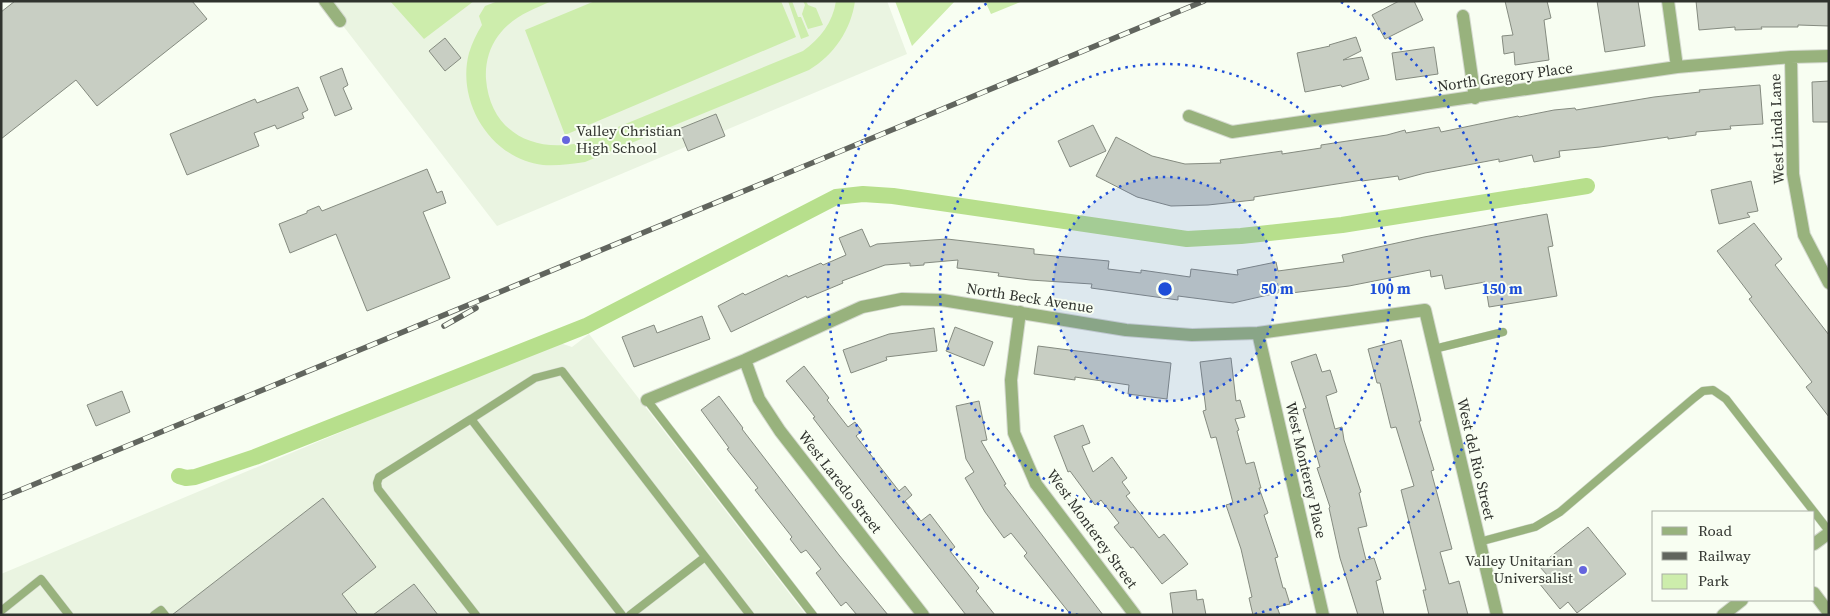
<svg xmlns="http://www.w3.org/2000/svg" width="1830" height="616" font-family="'Source Serif 4',serif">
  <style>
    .built { fill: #eaf4e1 }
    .green { fill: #cdedac }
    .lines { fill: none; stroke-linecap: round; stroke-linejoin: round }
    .canal { stroke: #b7df8c; stroke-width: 16 }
    .building { fill: #c8cec3; stroke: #858b80 }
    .lane-casing { stroke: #d4d9cf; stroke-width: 9 }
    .street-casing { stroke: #d4d9cf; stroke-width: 14 }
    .lane { stroke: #98b27d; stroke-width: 8 }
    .street { stroke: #98b27d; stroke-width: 12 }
    .rail-casing { stroke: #61655e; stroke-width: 5.5 }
    .rail { stroke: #f8fef2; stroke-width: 4; stroke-dasharray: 11; stroke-linecap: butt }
    .ring { fill: none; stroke: #1d4ed8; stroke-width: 2.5; stroke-dasharray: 2.5 5 }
    .poi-dot { fill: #6665de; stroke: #f8fef2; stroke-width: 2 }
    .labels { text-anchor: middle; stroke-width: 4; stroke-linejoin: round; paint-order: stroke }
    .street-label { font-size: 15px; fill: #30332e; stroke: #f8fef2 }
    .poi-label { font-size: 15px; fill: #30332e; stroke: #f8fef2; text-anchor: start }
    .centre { fill: #1d4ed8; stroke: #f8fef2; stroke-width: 2.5 }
    .ring-label { font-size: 15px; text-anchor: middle; font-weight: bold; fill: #1d4ed8; stroke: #f8fef2; stroke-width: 4; stroke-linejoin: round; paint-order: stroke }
  </style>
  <rect width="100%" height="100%" fill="#f8fef2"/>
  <!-- built -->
  <path class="built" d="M324,1h563l20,53 -410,172z
    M589,334l217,281h-805v-41l556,-232 15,5z"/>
  <!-- green -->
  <path class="green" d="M390,1h84l-50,38z
    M498,1h54c-21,9 -40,16 -54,35 -9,12 -13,28 -12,43 4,52 46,74 93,64l224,-92c17,-12 30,-29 33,-50h19c-4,29 -21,54 -46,69l-224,92c-14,2 -28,4 -42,3 -52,-6 -87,-63 -74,-112 3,-10 8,-20 13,-28l-3,-9 6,-10z
    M595,1h186l15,36 -231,98 -40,-105z
    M788,1h4l6,16h3l8,19 -8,3z
    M803,1h3l2,4 8,3 7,17 -15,4 -6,-15 3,-9z
    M895,1h60l-43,45z
    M985,1h38l-32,13z"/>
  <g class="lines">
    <!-- canal -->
    <path class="canal" d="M179,476l7,2 9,-1 60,-20 331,-131 250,-129 27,-3 30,2 294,43 54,-3 101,-11 245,-39"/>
  </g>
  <!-- building -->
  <path class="building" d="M15,1h177l15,18 -110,87 -21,-26 -75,59v-127z
    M1399,1h15l9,19 -38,19 -13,-24z
    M1505,1h42l4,17 -7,2 5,40 -34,5 -1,-13 -10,2 -2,-18 11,-1z
    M1597,1h41l7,45 -40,6z
    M1696,1h133v25l-31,-1v2h-37l1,2 -27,1v-3l-36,3z
    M1356,37l5,14 -18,9 19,-3 7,22 -27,8 -1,-2 -36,7 -8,-39 33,-7 -1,-1z
    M445,38l16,20 -16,13 -16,-20z
    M1434,47l4,27 -42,6 -4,-27z
    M342,68l6,17 -5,3 9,21 -17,7 -15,-39z
    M1829,81v41h-16l-1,-40z
    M1760,85l3,39 -33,2 1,3 -35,3v3l-28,4v-2l-68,10 -41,4 1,6 -26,5 -2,-7 -33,7v-3l-74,14 -26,7 -1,-4 -36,5v-1l-108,17v3l-46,5 -37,1 -34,-9 -41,-21 20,-39 36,19 33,8 36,-1 -1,-3 62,-9v3l39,-6v-3l66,-10 18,-5 1,3 33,-6 2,5 77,-16 1,1 35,-7 21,-2 1,2 78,-13 46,-5 -1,-2z
    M298,87l10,23 -6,3 2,5 -27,11 -2,-4 -21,8 5,13 -72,29 -17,-41 85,-35 2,4z
    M716,114l9,22 -37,15 -9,-22z
    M1093,125l13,26 -36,16 -12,-26z
    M427,169l10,24 5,-2 4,12 -23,9 27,66 -83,33 -31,-77 -46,19 -11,-29 28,-11v-2l12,-5 3,5z
    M1751,181l7,30 -11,2 3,4 -31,7 -8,-34z
    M1547,214l6,32 -5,1 9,49 -68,11 -4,-25 -40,7 -3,-14 -11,2 -1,-7 -81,16 -58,7 -1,-3 -57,13 -55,-7v4l-87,-12 1,-4 -62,-4 -32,-4 1,-3 -42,-5 1,-8 -34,3v2l-14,1v-3l-25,2 -43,16 1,2 -36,15 -1,-2 -75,36 -13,-26 25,-13 2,2 42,-20 1,2 33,-14 2,2 23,-10 -7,-17 23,-9 8,18 7,-3 70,-5 87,10v5l75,7 -1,8 33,4v-3l49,7 1,-8 47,6 -1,-5 39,-8 2,9 66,-9 -2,-7 82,-18z
    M1754,223l28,36 -7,6 54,70v82l-23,-30 6,-5 -63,-83 3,-2 -35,-46z
    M702,316l8,23 -76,28 -12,-30 32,-12 3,8z
    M955,327l38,15 -9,24 -38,-15z
    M934,328l3,23 -51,6 1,3 -36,13 -8,-23 46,-16z
    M1401,340l20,81h-2l15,49 -3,1 21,78 -12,3 9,32 10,-3 9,34h-39l-6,-25h3l-25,-100 13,-4 -18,-59 -5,1 -11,-45h-3l-9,-34z
    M1038,346l133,17 -4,36 -39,-5 1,-9 -54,-8v3l-41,-6z
    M1316,354l6,18 8,-2 7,22 -11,4 9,33 7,-2 2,13 17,52 -2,1 8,33 -9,2 8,32 8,-2 7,21 -5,2 8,34h-26l-18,-57 -11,-50 1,-1 -13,-39 3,-1 -17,-58 3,-1 -15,-46z
    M1231,358l5,43 4,-1 5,17 -10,2 4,11 -2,1 9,33 8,-2 7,26h-2l9,25 -4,2 14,42 -3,1 8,30h2l5,16 -13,3 3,8h-27l-4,-17 3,-1 -11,-48 -15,-44 7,-2 -17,-66 -5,1 -8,-27 3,-1 -6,-48z
    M804,366l25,32 -2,2 21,27 7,-5 7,9 -6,5 43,55 6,-5 7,9 -7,6 16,20 9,-7 25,33 -5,4 29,37 -3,3 19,24h-29l-123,-158 -30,-39 2,-1 -29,-36z
    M122,391l8,21 -34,14 -9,-21z
    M719,396l24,32 -1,1 97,126 49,60h-31l-11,-13 -5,4 -25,-33 5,-4 -15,-19 -5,3 -11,-14 2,-2 -37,-47 3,-2 -31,-39 2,-1 -28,-38z
    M979,401l8,39 -6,1 25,43 -2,1 99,130h-32l-47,-59 3,-3 -16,-20 -7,5 -19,-26 -20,-34 9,-6 -8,-13 -10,-53z
    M1083,425l7,18 -8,3 11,26 19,-15 15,21 -5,4 8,11 -4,3 33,42 5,-4 24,30 -26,20 -29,-37 -2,1 -17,-21 5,-4 -18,-23 -6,5 -25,-34 -2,1 -14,-36z
    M323,498l53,69 -34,27 16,21h-186z
    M1588,527l38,47 -49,39 -9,-11 -8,7 -21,-26 9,-7 -9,-10z
    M414,584l24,31h-65z
    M1196,590l1,10 6,-1 3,16h-33l-3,-22z"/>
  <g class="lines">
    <!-- lane casing -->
    <g class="lane-casing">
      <path id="lane" d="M1434,349l69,-17
        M647,400l166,215
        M471,419l-92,58 -2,6 1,6 98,126
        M1479,542l56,-15 25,-15 134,-114 9,-7 10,-1 13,9 103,132
        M1,611l40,-32 28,36
        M154,615l7,-5 4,5
        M622,615l-151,-196 64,-41 27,-7 188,244
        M630,615l75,-58"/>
    </g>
    <!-- street casing -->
    <g class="street-casing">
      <path id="street" d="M325,1l15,20
        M1668,1l9,66
        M1463,16l12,82
        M1791,57l2,117 11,61 25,48
        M1189,116l43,16 445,-65 114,-10 38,-1
        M1020,312l-9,68 3,53 22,51 99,131
        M1258,333l65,282
        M745,360l14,39 21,32 143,184
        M647,400l98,-40 117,-53 40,-8 40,1 184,30 66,5 66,-2 167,-23 72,305
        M1814,544l15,-11
        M1814,593l15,20
        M1723,615l19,-15"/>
    </g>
    <!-- lane -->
    <use href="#lane" class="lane"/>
    <!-- street -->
    <use href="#street" class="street"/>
    <!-- rail casing -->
    <g class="rail-casing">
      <path id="rail" d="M444,326l32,-18
        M1,498l1203,-497"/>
    </g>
    <!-- rail -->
    <use href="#rail" class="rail"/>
  </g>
  <!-- distance rings -->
  <circle cx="1165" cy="289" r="112" fill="#1d4ed8" fill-opacity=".12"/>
  <g class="ring">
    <circle cx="1165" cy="289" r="112"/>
    <circle cx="1165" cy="289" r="225"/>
    <path d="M1078 615A337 337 0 0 1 989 2M1341 2A337 337 0 0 1 1252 615"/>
  </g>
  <!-- markers -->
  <g class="poi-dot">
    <circle cx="566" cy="140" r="5"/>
    <circle cx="1583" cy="570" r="5"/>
  </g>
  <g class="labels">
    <!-- street labels -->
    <g class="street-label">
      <text transform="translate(1505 77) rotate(-8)" y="5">North Gregory Place</text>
      <text transform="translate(1777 129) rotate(-92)" y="5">West Linda Lane</text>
      <text transform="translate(1030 298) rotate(9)" y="5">North Beck Avenue</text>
      <text transform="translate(1476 459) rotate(77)" y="5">West del Rio Street</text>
      <text transform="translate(1306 470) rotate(77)" y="5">West Monterey Place</text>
      <text transform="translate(840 482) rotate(52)" y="5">West Laredo Street</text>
      <text transform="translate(1092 529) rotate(54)" y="5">West Monterey Street</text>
    </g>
    <!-- poi labels -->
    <g class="poi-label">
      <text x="576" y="136">Valley Christian<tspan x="576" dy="17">High School</tspan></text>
      <text x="1573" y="566" text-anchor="end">Valley Unitarian<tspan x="1573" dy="17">Universalist</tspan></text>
    </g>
  </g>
  <circle cx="1165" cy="289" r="8" class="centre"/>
  <g class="ring-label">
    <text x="1277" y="294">50 m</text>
    <text x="1390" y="294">100 m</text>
    <text x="1502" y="294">150 m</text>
  </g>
  <!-- border -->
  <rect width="1830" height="616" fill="none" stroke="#30332e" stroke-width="5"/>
  <!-- legend -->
  <rect x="1652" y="511" width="162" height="90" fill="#f8fef2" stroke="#a8ada4"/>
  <rect x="1662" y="527" width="25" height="8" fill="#98b27d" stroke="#a8ada4"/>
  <text x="1698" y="536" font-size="15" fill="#30332e">Road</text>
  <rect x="1662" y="552" width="25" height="8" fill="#61655e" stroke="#a8ada4"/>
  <text x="1698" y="561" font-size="15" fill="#30332e">Railway</text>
  <rect x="1662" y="574" width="25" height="15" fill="#cdedac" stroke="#a8ada4"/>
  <text x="1698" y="586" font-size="15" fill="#30332e">Park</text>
</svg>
